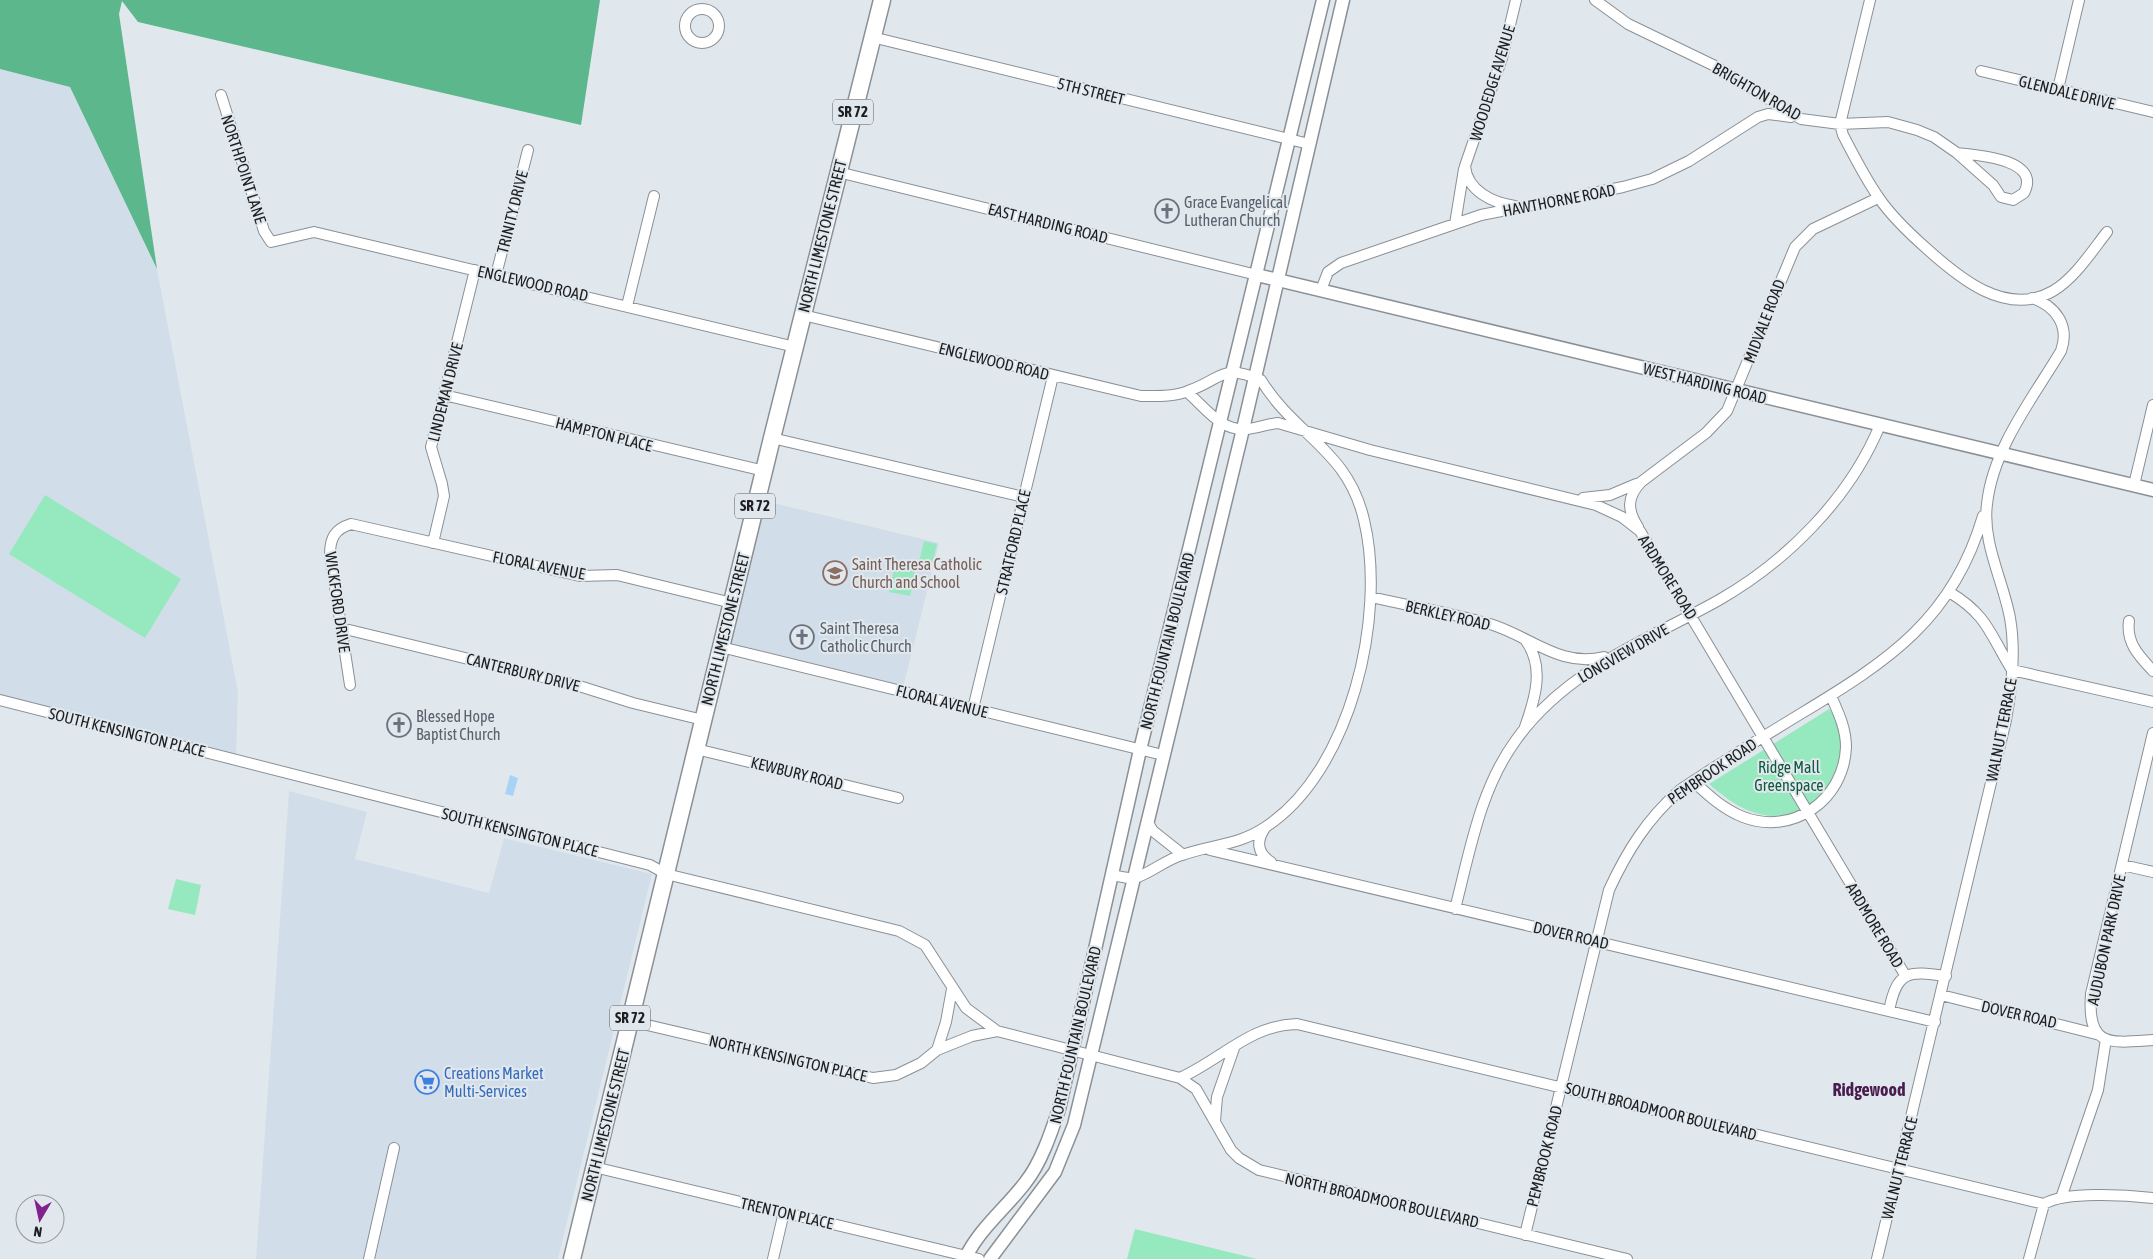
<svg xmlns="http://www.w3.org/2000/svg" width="2153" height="1259" font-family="'Asap Condensed',sans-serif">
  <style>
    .built { fill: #d1dee9 }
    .green { fill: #96e8be }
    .forest { fill: #5cb78c }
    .water { fill: #a9d3f6 }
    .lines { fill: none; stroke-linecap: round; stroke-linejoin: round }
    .minor-casing { stroke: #8a9095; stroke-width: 12 }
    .tertiary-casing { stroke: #8a9095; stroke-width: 15 }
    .primary-casing { stroke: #8a9095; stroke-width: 19 }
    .minor { stroke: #fff; stroke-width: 10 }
    .tertiary { stroke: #fff; stroke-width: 12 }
    .primary { stroke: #fff; stroke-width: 16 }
    .labels { text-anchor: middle; stroke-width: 4; stroke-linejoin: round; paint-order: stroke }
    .shield { fill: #e1e8ed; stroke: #575b5e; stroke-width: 1 }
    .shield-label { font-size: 15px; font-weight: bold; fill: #1c1e20 }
    .street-label { font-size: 16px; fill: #1c1e20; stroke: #e1e8ed }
    .worship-label { font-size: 16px; fill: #5b616d; stroke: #e1e8ed; text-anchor: start }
    .education-label { font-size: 16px; fill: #785e54; stroke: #e1e8ed; text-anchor: start }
    .park-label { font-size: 16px; fill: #11593c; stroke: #e1e8ed }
    .shop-label { font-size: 16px; fill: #366cbe; stroke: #e1e8ed; text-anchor: start }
    .neighbourhood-label { font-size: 18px; font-weight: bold; fill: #491c4f; stroke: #e1e8ed }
  </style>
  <rect width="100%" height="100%" fill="#e1e8ed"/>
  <!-- built -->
  <path class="built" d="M0,69l70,18 87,182 81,423 -2,68 -236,-60z
    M757,499l182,44 -37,149 -181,-45z
    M289,791l78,21 -12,47 134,34 15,-55 148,36 -94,385h-302z"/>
  <!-- green -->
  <path class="green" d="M45,495l136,84 -36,59 -136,-84z
    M924,541l13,3 -5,21 -13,-3z
    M896,560l21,4 -7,32 -21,-4z
    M1829,709c22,24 13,65 -8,88 -11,12 -32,19 -48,19 -25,-1 -46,-16 -64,-32z
    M176,879l25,6 -6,30 -27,-6z
    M1135,1229l122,30h-130z"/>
  <!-- forest -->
  <path class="forest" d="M0,0h600l-19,125 -443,-103 -16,-21 -3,13 38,255 -87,-182 -70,-18z"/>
  <!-- water -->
  <path class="water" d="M510,775l8,3 -5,18 -8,-2z"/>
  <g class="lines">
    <!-- minor casing -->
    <g class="minor-casing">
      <path id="minor" d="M1595,0l33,24 87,42 86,53 39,5 48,-2 29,8 17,7 23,16 36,32 8,12 12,3 11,-7c18,-34 -47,-38 -67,-40
        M1870,0l-30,124 3,11c11,21 22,43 36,63 13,19 30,35 47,50 32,29 80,70 127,43 22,-13 39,-40 54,-59
        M685 26a17 17 0 1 1 34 0a17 17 0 1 1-34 0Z
        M872,37l437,107
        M1981,71l172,41
        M2058,89l21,-89
        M221,95l43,136 7,11 43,-10 481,115
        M838,172l419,103
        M1515,206c-22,-3 -48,-15 -50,-40l37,-108 14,-58
        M1455,224l9,-55
        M496,275l32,-125
        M1321,290l7,-18 13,-9 140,-48 142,-28 29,-8 37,-18 69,-44 10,-3 23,3
        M627,306l27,-110
        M803,315l338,81c15,0 33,1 47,-5 35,-12 32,-28 73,-11 34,56 87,70 103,140 23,95 -13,253 -100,308 -25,17 -54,17 -82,27 -17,5 -31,18 -47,23 -7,1 -16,-2 -23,-3
        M1187,392c18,15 34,40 60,37 11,-1 20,-5 31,-6l92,27 226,55 26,12 18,14 265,444
        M444,395l320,76
        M772,438l252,59
        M2134,485l19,-80
        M1583,498l27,-3 26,-11
        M1638,527c-11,-17 -11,-30 3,-45l65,-49 21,-22 68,-164 18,-18 65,-31
        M433,543l11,-47 -2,-12 -11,-37 44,-177
        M1949,592c39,23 41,43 63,78l141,32
        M1371,597c39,9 80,16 119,27 40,12 70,44 114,33
        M2129,621c-3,22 10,35 24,50
        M341,628l235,57 57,18 70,17
        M721,647l442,108
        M350,685l-20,-131c0,-16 5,-25 21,-30l229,52 37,-1 115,28
        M0,700l650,165 16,9 233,57 26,14 41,63 31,23 183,47 16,11 35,61 8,8 20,12 368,89
        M973,709l80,-333
        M1525,727c10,-28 20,-60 1,-86
        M2153,733l-62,261c-4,54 19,49 62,46
        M696,749l202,49
        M1693,781c15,14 30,28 50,36 50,19 101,-17 103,-70 0,-19 -8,-35 -15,-51
        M1147,821l6,10 29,23
        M1265,828c-9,13 -8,25 6,34
        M1210,850l725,172
        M2122,865l31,7
        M1455,909c15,-58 25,-120 61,-169 51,-71 130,-99 203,-140 68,-39 131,-102 161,-175
        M1941,995l155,39
        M1889,1011c8,-41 19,-40 57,-35
        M630,1021l243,57 23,-3 25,-12 16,-13 35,-14 25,-5
        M937,1050l9,-28 6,-33
        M1180,1078c42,-19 70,-53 117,-54l747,180c21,-13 83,-9 109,-6
        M1215,1121l2,-24 17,-49
        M594,1167l385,92
        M2061,1198l37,-108 8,-51
        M1525,1235l84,-345c18,-39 38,-71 71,-100 40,-27 81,-52 122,-77 86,-52 151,-94 181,-197
        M369,1259l25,-111
        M773,1259l11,-47
        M1877,1259l129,-539c6,-33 10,-68 4,-102 -7,-38 -28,-75 -23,-114 6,-56 46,-106 74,-153 9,-25 -5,-45 -29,-53
        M2029,1259l15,-55"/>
    </g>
    <!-- tertiary casing -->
    <g class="tertiary-casing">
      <path id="tertiary" d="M1257,275l896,215
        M965,1259c13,-29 41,-51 60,-76 16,-20 26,-50 34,-74l81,-359 183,-750
        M990,1259l65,-87 19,-47 169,-696 100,-429"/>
    </g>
    <!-- primary casing -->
    <g class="primary-casing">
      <path id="primary" d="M572,1259l200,-821 110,-438"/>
    </g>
    <!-- minor -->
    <use href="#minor" class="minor"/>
    <!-- tertiary -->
    <use href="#tertiary" class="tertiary"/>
    <!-- primary -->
    <use href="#primary" class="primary"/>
  </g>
  <!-- icons -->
  <defs>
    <g id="church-ring" transform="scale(1.25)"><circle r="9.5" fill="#e1e8ed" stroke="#6b7280" stroke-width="1.5"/><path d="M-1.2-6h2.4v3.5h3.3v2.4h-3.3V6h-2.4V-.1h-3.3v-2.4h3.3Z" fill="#6b7280"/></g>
    <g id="school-ring" transform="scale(1.25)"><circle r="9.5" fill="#e1e8ed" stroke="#8d6e63" stroke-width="1.5"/><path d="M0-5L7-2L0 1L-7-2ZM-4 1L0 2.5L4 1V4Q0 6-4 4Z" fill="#8d6e63"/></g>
    <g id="supermarket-ring" transform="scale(1.25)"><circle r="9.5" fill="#e1e8ed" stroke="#3f7fe0" stroke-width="1.5"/><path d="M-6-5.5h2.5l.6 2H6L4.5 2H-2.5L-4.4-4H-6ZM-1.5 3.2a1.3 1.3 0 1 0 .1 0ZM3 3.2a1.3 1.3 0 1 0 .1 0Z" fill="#3f7fe0"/></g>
  </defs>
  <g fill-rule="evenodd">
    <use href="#church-ring" x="1167" y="211"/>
    <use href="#school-ring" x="835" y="573"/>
    <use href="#church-ring" x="802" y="637"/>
    <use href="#church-ring" x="399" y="725"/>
    <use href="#supermarket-ring" x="427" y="1082"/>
  </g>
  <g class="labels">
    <!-- shield labels -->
    <g class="shield">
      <rect x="833" y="99.5" width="40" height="25" rx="4"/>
      <rect x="735" y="493.5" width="40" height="25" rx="4"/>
      <rect x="610" y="1005.5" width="40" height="25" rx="4"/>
    </g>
    <g class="shield-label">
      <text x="853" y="117">SR 72</text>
      <text x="755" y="511">SR 72</text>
      <text x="630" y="1023">SR 72</text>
    </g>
    <!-- street labels -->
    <g class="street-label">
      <text transform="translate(1492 83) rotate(-73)" y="6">WOODEDGE AVENUE</text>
      <text transform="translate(1091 91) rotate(14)" y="6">5TH STREET</text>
      <text transform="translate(1757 91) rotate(30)" y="6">BRIGHTON ROAD</text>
      <text transform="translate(2067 92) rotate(14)" y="6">GLENDALE DRIVE</text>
      <text transform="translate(244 169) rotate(72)" y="6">NORTHPOINT LANE</text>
      <text transform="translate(1559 200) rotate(-11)" y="6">HAWTHORNE ROAD</text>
      <text transform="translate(512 212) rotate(-76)" y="6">TRINITY DRIVE</text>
      <text transform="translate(1048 223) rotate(14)" y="6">EAST HARDING ROAD</text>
      <text transform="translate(822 236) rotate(-76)" y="6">NORTH LIMESTONE STREET</text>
      <text transform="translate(533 283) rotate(13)" y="6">ENGLEWOOD ROAD</text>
      <text transform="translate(1764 321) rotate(-69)" y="6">MIDVALE ROAD</text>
      <text transform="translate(994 361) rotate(14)" y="6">ENGLEWOOD ROAD</text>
      <text transform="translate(1705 383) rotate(14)" y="6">WEST HARDING ROAD</text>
      <text transform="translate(445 392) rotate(-76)" y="6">LINDEMAN DRIVE</text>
      <text transform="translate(604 434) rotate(14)" y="6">HAMPTON PLACE</text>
      <text transform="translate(1013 542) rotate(-77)" y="6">STRATFORD PLACE</text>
      <text transform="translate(539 565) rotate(11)" y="6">FLORAL AVENUE</text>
      <text transform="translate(1668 577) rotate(58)" y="6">ARDMORE ROAD</text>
      <text transform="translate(338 602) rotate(82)" y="6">WICKFORD DRIVE</text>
      <text transform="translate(1448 615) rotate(13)" y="6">BERKLEY ROAD</text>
      <text transform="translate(725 629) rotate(-76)" y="6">NORTH LIMESTONE STREET</text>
      <text transform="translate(1167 641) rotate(-76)" y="6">NORTH FOUNTAIN BOULEVARD</text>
      <text transform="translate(1623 653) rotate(-30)" y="6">LONGVIEW DRIVE</text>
      <text transform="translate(523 672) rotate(14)" y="6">CANTERBURY DRIVE</text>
      <text transform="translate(942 701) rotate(14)" y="6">FLORAL AVENUE</text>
      <text transform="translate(2001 730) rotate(-79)" y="6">WALNUT TERRACE</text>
      <text transform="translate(127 732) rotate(14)" y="6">SOUTH KENSINGTON PLACE</text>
      <text transform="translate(1712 771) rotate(-34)" y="6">PEMBROOK ROAD</text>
      <text transform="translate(797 773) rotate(14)" y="6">KEWBURY ROAD</text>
      <text transform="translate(520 832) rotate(14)" y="6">SOUTH KENSINGTON PLACE</text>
      <text transform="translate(1875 925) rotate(59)" y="6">ARDMORE ROAD</text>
      <text transform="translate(1571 935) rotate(13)" y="6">DOVER ROAD</text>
      <text transform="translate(2106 940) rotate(-78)" y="6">AUDUBON PARK DRIVE</text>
      <text transform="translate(2019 1014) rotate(13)" y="6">DOVER ROAD</text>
      <text transform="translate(1075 1035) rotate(-77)" y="6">NORTH FOUNTAIN BOULEVARD</text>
      <text transform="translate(788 1058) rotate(13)" y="6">NORTH KENSINGTON PLACE</text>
      <text transform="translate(1661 1111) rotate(14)" y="6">SOUTH BROADMOOR BOULEVARD</text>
      <text transform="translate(605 1125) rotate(-76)" y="6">NORTH LIMESTONE STREET</text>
      <text transform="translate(1544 1156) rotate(-76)" y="6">PEMBROOK ROAD</text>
      <text transform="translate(1899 1168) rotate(-76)" y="6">WALNUT TERRACE</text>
      <text transform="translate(1382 1200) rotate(13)" y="6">NORTH BROADMOOR BOULEVARD</text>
      <text transform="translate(787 1213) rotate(13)" y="6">TRENTON PLACE</text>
    </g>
    <!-- worship labels -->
    <g class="worship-label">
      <text x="1184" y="208">Grace Evangelical<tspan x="1184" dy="18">Lutheran Church</tspan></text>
      <text x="820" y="634">Saint Theresa<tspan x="820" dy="18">Catholic Church</tspan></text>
      <text x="416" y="722">Blessed Hope<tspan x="416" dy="18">Baptist Church</tspan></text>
    </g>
    <!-- education labels -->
    <g class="education-label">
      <text x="852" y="570">Saint Theresa Catholic<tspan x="852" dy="18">Church and School</tspan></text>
    </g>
    <!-- park labels -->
    <g class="park-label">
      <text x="1789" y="773">Ridge Mall<tspan x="1789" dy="18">Greenspace</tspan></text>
    </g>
    <!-- shop labels -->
    <g class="shop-label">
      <text x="444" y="1079">Creations Market<tspan x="444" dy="18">Multi-Services</tspan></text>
    </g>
    <!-- neighbourhood labels -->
    <g class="neighbourhood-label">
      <text x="1869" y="1096">Ridgewood</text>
    </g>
  </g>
  <!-- north arrow -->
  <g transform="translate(40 1219) rotate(189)"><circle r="24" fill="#e1e8ed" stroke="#92979b"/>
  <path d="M0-4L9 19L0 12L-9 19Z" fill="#81228d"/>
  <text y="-8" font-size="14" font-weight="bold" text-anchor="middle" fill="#1c1e20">N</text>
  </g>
</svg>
